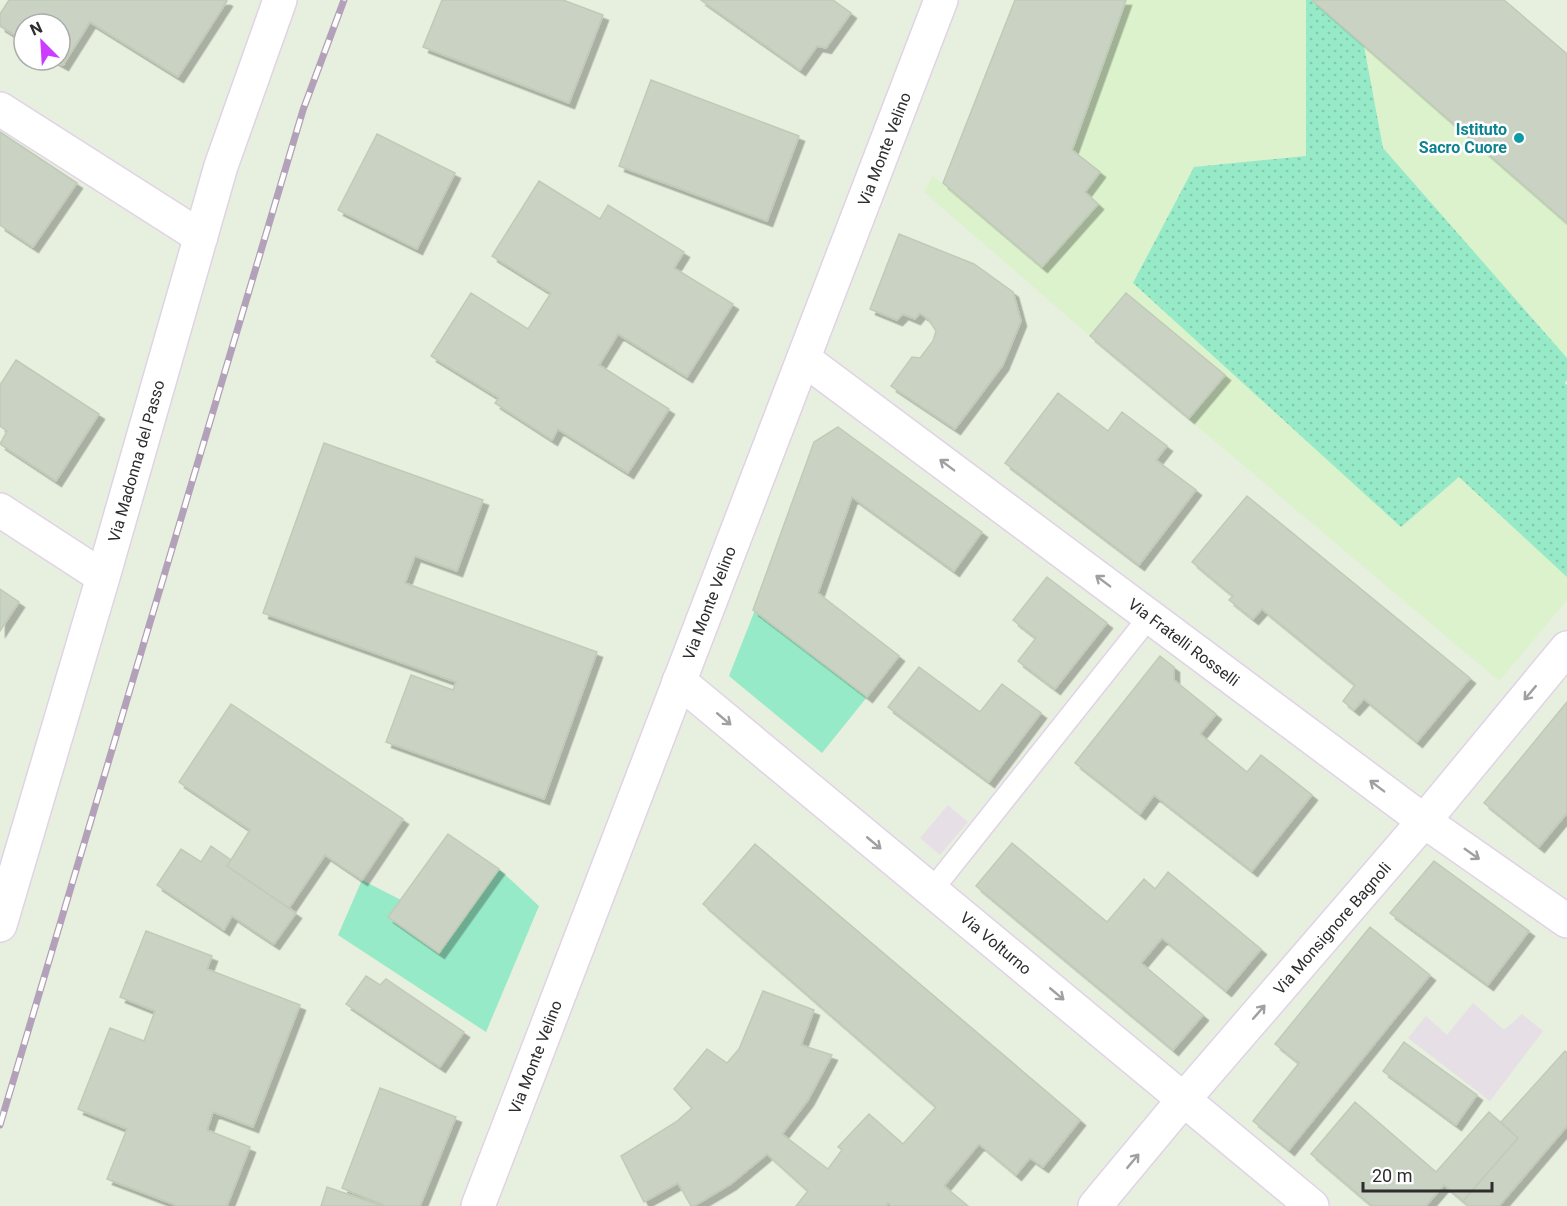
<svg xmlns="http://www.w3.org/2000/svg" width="1567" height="1206" font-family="Roboto,sans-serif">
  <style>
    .industrial { fill: #e7dfe6 }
    .education { fill: #dbf2cc }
    .grass { fill: #96eac7 }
    .garden { fill: url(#garden-dots) }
    .building { fill: #cad2c3; stroke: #c0cbb7; stroke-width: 1.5; filter: url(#shadow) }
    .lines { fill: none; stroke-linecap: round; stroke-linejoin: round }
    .lane-casing { stroke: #e1d3e6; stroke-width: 24 }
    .street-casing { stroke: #e1d3e6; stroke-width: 36 }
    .secondary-casing { stroke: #e1d3e6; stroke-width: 36 }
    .lane { stroke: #fff; stroke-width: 21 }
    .street { stroke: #fff; stroke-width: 33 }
    .secondary { stroke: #fff; stroke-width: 33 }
    .rail-casing { stroke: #b3a0b9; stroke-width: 7 }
    .rail { stroke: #fff; stroke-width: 4.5; stroke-dasharray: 14; stroke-linecap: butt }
    .oneway { stroke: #a0a0a0 }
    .culture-dot { fill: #0f9aa8; stroke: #fff; stroke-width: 2 }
    .labels { text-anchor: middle; stroke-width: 5; stroke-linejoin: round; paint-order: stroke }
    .culture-label { font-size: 16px; font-weight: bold; fill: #0d838f; stroke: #fff; text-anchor: end }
    .street-label { font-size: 16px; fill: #2d2d2d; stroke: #fff }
  </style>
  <defs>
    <pattern id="garden-dots" width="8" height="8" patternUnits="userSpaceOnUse" patternTransform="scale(1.5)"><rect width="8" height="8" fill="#96eac7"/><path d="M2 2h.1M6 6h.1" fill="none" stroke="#82c9ab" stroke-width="1.8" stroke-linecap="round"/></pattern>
    <filter id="shadow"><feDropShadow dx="5.5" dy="5.5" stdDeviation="0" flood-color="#0004"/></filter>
  </defs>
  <rect width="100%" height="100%" fill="#e7efde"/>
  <!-- industrial -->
  <path class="industrial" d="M948,805l20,17 -28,33 -20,-17z
    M1473,1003l31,27 18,-16 21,17 -53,70 -82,-63 18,-22 21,19z"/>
  <!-- education -->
  <path class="education" d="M1126,0h186l255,223v157l-2,3 2,2v215l-68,81 -409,-345 -166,-144 9,-16 109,91 56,-63 -13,-12 15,-20 -28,-22z"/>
  <!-- grass -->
  <path class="grass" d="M755,610l112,87 -45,56 -93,-77z
    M499,869l40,37 -53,126 -148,-97 24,-55 39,20 -13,17 51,36z"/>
  <!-- garden -->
  <path class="garden" d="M1306,0h6l52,46 19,102 184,210v22l-2,3 2,2v192l-108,-100 -58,50 -268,-244 61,-116 112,-11z"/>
  <!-- building -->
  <path class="building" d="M9,0h216l2,1 -49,76 -88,-55 -27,43 -9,-5h6v-36h-36v17l-24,-15v-12z
    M442,0h121l40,15 -34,88 -146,-56z
    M701,0h132l18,13 -25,35 -9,-2 -17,24z
    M1015,0h111l-54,150 28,22 -15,20 13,12 -56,63 -99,-84z
    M1312,0h192l63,54v169z
    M651,80l148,56 -32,85 -148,-55z
    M0,132l77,51 -44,64 -33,-22z
    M377,134l78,39 -38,76 -79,-39z
    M539,181l61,38 8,-14 76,47 -10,16 59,36 -46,73 -69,-43 -19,31 70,44 -41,64 -70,-44 -6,11 -57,-37 4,-5 -68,-42 40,-63 57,36 23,-36 -59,-37z
    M899,234l75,30 39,28 8,29 -18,44 -48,64 -64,-43 21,-29 8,1 13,-17 3,-10 -7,-11 -9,-7 -5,6 -12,-5 -6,6 -27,-11z
    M1126,293l99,82 -36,43 -99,-82z
    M16,360l83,54 -43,67 -56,-37 7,-13 -7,-5v-41z
    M1058,393l50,38 14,-19 45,34 -11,14 40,30 -57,75 -134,-102z
    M838,427l144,105 -28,39 -102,-74 -34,96 81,63 -32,41 -114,-87 61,-168z
    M324,443l159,57 -26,71 -42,-15 -10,27 192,69 -53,147 -158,-57 25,-67 42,15 3,-8 -193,-69z
    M1247,496l223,182 -53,64 -53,-43 -10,11 -11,-9 12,-16 -93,-76 -9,10 -24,-19 4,-4 -41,-34z
    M1047,577l60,46 -52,66 -37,-28 18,-23 -23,-18z
    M0,589l19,13 -19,29z
    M1160,656l14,11v13l42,34 -16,20 47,38 14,-17 51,40 -60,76 -98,-76 -14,19 -65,-51z
    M919,667l61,45 22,-28 39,29 -52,69 -101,-75z
    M1567,702v111l-28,34 -55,-44z
    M231,704l172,115 -41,61 -37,-25 -36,53 -62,-42 23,-36 -71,-48z
    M448,834l51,35 -60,84 -51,-36z
    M1012,843l95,79 37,-43 11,10 13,-17 93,77 -35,42 -64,-53 -21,25 62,52 -30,35 -197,-164z
    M755,844l325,276 -37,47 -13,-9 -14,17 -37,-31 -35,42 24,20h-77l-3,-3 -2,3h-90l12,-15 -41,-37 -36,30 -37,22h-3l-13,-23 -34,19 -23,-46 55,-34 16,-14 -18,-19 33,-40 20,14 12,-14 24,-58 51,19 -13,35 31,10 -24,45 -26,34 46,35 14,-19 -4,-3 31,-33 34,30 33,-37 -233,-203z
    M211,846l20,14 -4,6 69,47 -22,31 -42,-28 -8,14 -67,-45 24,-36 20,13z
    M1434,861l95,70 -41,54 -98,-72z
    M1370,927l60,48 -141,175 -36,-29 46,-58 -24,-19z
    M146,931l66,25 -5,13 93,36 -47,122 -40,-15 -6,18 43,17 -23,59h-49l-71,-27 20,-50 -49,-20 32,-81 34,13 11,-30 -35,-14z
    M366,976l14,9 6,-6 78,53 -24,35 -94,-63z
    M1404,1042l73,53 -21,30 -73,-54z
    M1565,1051l2,2v73l-68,80h-31l-5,-5 55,-63 -17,-16z
    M380,1088l76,29 -36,89h-34l-44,-18z
    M1355,1102l81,70 53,-60 29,26 -55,63 -19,-16 -18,21h-54l-61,-52z
    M327,1187l55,19h-61z"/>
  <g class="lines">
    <!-- lane casing -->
    <g class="lane-casing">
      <path id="lane" d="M932,890l218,-274"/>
    </g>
    <!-- street casing -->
    <g class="street-casing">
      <path id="street" d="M0,109l201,128
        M804,359l620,462 143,100
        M0,510l103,67
        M679,681l633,525
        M0,925l103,-348 118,-411 59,-166
        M1095,1206l89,-107 240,-278 143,-173"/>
    </g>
    <!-- secondary casing -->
    <g class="secondary-casing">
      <path id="secondary" d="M478,1206l463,-1206"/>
    </g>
    <!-- lane -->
    <use href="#lane" class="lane"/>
    <!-- street -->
    <use href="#street" class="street"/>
    <!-- secondary -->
    <use href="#secondary" class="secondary"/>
    <!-- rail casing -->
    <g class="rail-casing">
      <path id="rail" d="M0,1125l303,-1015 41,-110"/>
    </g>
    <!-- rail -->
    <use href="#rail" class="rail"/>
  </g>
  <!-- one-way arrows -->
  <defs><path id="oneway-shaft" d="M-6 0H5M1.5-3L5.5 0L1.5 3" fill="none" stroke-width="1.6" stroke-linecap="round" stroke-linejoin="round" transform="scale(1.5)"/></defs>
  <g class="oneway">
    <use href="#oneway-shaft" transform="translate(947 465) rotate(-143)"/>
    <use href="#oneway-shaft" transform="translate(1103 581) rotate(-143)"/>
    <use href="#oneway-shaft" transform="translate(1530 693) rotate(130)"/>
    <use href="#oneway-shaft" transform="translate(724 719) rotate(40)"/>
    <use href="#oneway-shaft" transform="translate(1377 786) rotate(-143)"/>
    <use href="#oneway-shaft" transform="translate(874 843) rotate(40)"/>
    <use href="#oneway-shaft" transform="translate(1472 854) rotate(35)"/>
    <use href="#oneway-shaft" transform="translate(1057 994) rotate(40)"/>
    <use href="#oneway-shaft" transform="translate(1259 1012) rotate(-49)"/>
    <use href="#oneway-shaft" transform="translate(1133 1161) rotate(-50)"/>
  </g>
  <!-- markers -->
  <circle class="culture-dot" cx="1519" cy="138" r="6"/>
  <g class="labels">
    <!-- culture labels -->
    <g class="culture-label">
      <text x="1507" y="135">Istituto<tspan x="1507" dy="18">Sacro Cuore</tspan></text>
    </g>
    <!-- street labels -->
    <g class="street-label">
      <text transform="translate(884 149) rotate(-69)" y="6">Via Monte Velino</text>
      <text transform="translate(136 461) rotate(-74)" y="6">Via Madonna del Passo</text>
      <text transform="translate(709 603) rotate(-69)" y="6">Via Monte Velino</text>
      <text transform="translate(1184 642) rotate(37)" y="6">Via Fratelli Rosselli</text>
      <text transform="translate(1332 928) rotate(-49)" y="6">Via Monsignore Bagnoli</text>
      <text transform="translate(996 943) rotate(40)" y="6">Via Volturno</text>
      <text transform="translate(535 1057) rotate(-69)" y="6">Via Monte Velino</text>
    </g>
  </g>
  <!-- north arrow -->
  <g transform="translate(42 42) rotate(336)"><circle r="28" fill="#ffffff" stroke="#ababab" stroke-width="1.5"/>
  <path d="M0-4.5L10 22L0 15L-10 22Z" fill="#cc3bff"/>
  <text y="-9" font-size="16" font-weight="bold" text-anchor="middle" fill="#2d2d2d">N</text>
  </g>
  <!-- scale -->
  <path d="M1363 1182v9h129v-9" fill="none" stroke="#2d2d2d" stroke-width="3"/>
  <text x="1372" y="1182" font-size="18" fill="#2d2d2d" stroke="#ffffff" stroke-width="4.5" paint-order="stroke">20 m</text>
</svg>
